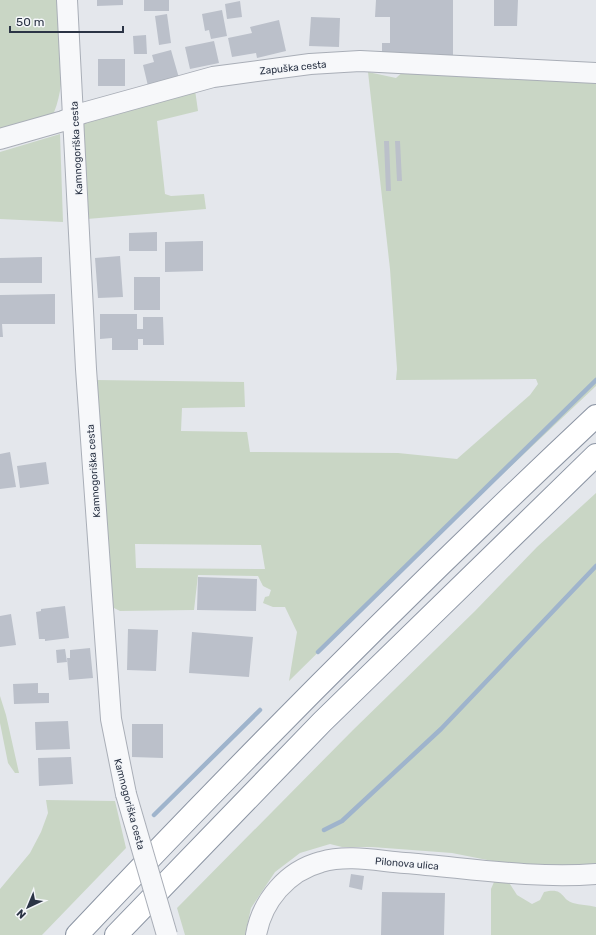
<svg xmlns="http://www.w3.org/2000/svg" width="596" height="935" font-family="Rubik,sans-serif">
  <style>
    .green { fill: #c9d6c5; fill-rule: evenodd }
    .lines { fill: none; stroke-linecap: round; stroke-linejoin: round }
    .stream { stroke: #9fb4cc; stroke-width: 4.5 }
    .building { fill: #bbc0ca }
    .minor-casing { stroke: #a9aeb7; stroke-width: 22 }
    .highway-casing { stroke: #8b94a3; stroke-width: 24 }
    .minor { stroke: #f7f8fa; stroke-width: 20 }
    .highway { stroke: #fff; stroke-width: 22 }
    .minor-bridge-casing { stroke: #a9aeb7; stroke-width: 22; stroke-linecap: butt }
    .minor-bridge { stroke: #f7f8fa; stroke-width: 20 }
    .labels { text-anchor: middle; stroke-width: 3; stroke-linejoin: round; paint-order: stroke }
    .street-label { font-size: 10px; fill: #2b3445; stroke: #f4f6f9 }
  </style>
  <rect width="100%" height="100%" fill="#e4e7ec"/>
  <!-- green -->
  <path class="green" d="M0,0h59c1,38 10,84 -8,119l-51,16z
    M405,70l191,7v309l-173,163 -134,132 8,-49 -12,-25h-12l-10,-4 2,-6 4,-1 2,-6 -8,-4 -5,-10 -60,-1 -4,35 -74,1 -8,-4 -16,-227 148,2 1,25 -63,1 -1,23 66,1 3,20h8l140,1 59,6 73,-64 8,-11 -2,-5 -140,1 1,-11 -7,-100 -22,-197 28,6zM135,544l126,1 4,24 -129,-1z
    M195,90l3,21 -41,10 8,73 6,2 33,-2 2,15 -119,10 -4,-94 4,-4z
    M60,134l3,88 -63,-3v-67z
    M596,493v376l-68,-1 -76,-15 -80,-6h-30l-12,-3 -30,9 -25,19 -24,36 -6,27h-60l-8,-27 176,-178 122,-119 62,-64z
    M0,696l6,19 13,58h-4l-7,-10 -8,-40z
    M46,800l69,1 11,47 -84,87h-42v-46l30,-36 11,-21 7,-19z
    M501,879l7,2 9,14 15,9 8,-4 4,-8c21,-5 16,7 29,11 7,2 15,2 23,4v28h-105v-46l3,-7z"/>
  <g class="lines">
    <!-- stream -->
    <path class="stream" d="M318,652l278,-272
      M154,815l106,-105
      M324,830l18,-9 99,-92 155,-163"/>
  </g>
  <!-- building -->
  <path class="building" d="M97,0h26v5l-26,1z
    M144,0h25v11h-25z
    M376,0h77v56l-71,-1v-12h8v-26h-15z
    M494,0h24l-1,26h-23z
    M240,1l2,16 -15,2 -2,-15z
    M222,10l5,26 -16,3 -2,-9 -4,1 -3,-17z
    M167,14l4,29 -12,2 -4,-29z
    M311,17l29,1 -1,29 -30,-1z
    M279,20l7,31 -29,7 -1,-5 -24,4 -4,-19 24,-5 -2,-6z
    M146,35l1,19h-13l-1,-18z
    M214,41l5,22 -29,6 -5,-22z
    M171,50l8,28 -31,8 -5,-21 11,-3 -2,-7z
    M98,59h27v27h-27z
    M384,141h5l2,50h-5z
    M395,141h5l2,40h-5z
    M157,232v19h-28v-18z
    M203,241v30l-38,1v-30z
    M120,256l3,41 -25,1 -3,-40z
    M42,257v26h-42v-25z
    M134,277h26v33h-26z
    M55,294v30h-53l1,13h-3v-42z
    M100,314h37v15h6v-12h20l1,28h-21v-6h-5v11h-26v-12l-12,1z
    M10,452l6,35 -16,2v-35z
    M46,462l3,22 -29,4 -3,-22z
    M198,577l59,2 -1,32 -59,-1z
    M65,606l4,32 -24,3v-2h-6l-3,-27 5,-1v-2z
    M11,614l5,31 -16,2v-31z
    M128,629l30,1 -2,41 -29,-1z
    M192,632l61,5 -4,40 -60,-4z
    M90,648l3,30 -24,2 -2,-22h3v-8z
    M65,649l2,13 -10,1 -1,-13z
    M38,683v10h11v10l-35,1 -1,-20z
    M68,721l2,28 -34,1 -1,-28z
    M132,724h31v34l-31,-1z
    M71,757l2,27 -34,2 -1,-28z
    M351,874l13,2 -2,14 -13,-3z
    M382,892l63,1 -1,42h-63z"/>
  <g class="lines">
    <!-- minor casing -->
    <g class="minor-casing">
      <path id="minor" d="M67,0l19,369 16,226 9,124 15,75
        M0,139l63,-18 20,-8 130,-36 97,-13 50,-3 236,12
        M256,935c6,-34 31,-64 65,-73 27,-8 57,-1 84,1 63,5 128,16 191,11"/>
    </g>
    <!-- highway casing -->
    <g class="highway-casing">
      <path id="highway" d="M77,935c168,-178 341,-352 519,-519
        M116,935l206,-213 274,-267"/>
    </g>
    <!-- minor -->
    <use href="#minor" class="minor"/>
    <!-- highway -->
    <use href="#highway" class="highway"/>
    <!-- minor-bridge casing -->
    <g class="minor-bridge-casing">
      <path id="minor-bridge" d="M126,794l41,141"/>
    </g>
    <!-- minor-bridge -->
    <use href="#minor-bridge" class="minor-bridge"/>
  </g>
  <g class="labels">
    <!-- street labels -->
    <g class="street-label">
      <text transform="translate(293 67) rotate(-6)" y="4">Zapuška cesta</text>
      <text transform="translate(76 148) rotate(-93)" y="4">Kamnogoriška cesta</text>
      <text transform="translate(93 471) rotate(-94)" y="4">Kamnogoriška cesta</text>
      <text transform="translate(130 804) rotate(75)" y="4">Kamnogoriška cesta</text>
      <text transform="translate(407 863) rotate(5)" y="4">Pilonova ulica</text>
    </g>
  </g>
  <!-- north arrow -->
  <g transform="translate(28 907) rotate(224)" stroke="#f4f6f9" stroke-width="3" paint-order="stroke">
  <path d="M0-3L7 15L0 10L-7 15Z" fill="#2b3445"/>
  <text y="-6" font-size="11" font-weight="bold" text-anchor="middle" fill="#2b3445">N</text>
  </g>
  <!-- scale -->
  <path d="M10 26v6h113v-6" fill="none" stroke="#2b3445" stroke-width="2"/>
  <text x="16" y="26" font-size="12" fill="#2b3445" stroke="#f4f6f9" stroke-width="3" paint-order="stroke">50 m</text>
</svg>
